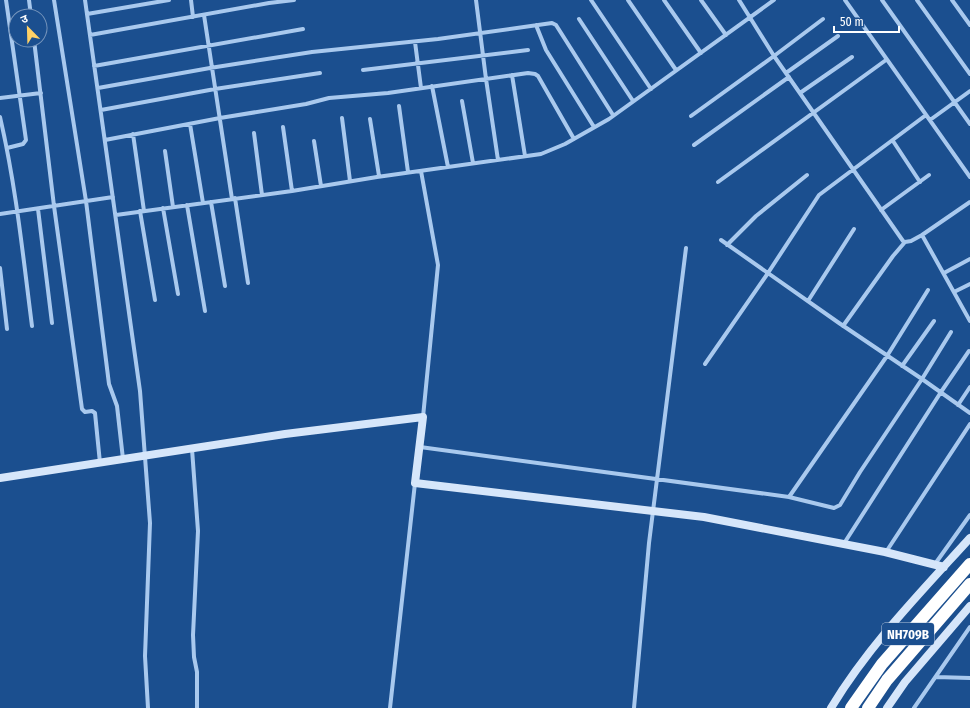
<svg xmlns="http://www.w3.org/2000/svg" width="970" height="708" font-family="'Fira Sans Condensed','Noto Sans Devanagari',sans-serif">
  <style>
    .lines { fill: none; stroke-linecap: round; stroke-linejoin: round }
    .street { stroke: #a9c9ee; stroke-width: 4 }
    .secondary { stroke: #d6e6fa; stroke-width: 8 }
    .highway { stroke: #fff; stroke-width: 12 }
    .labels { text-anchor: middle; stroke-width: 4; stroke-linejoin: round; paint-order: stroke }
    .shield { fill: #1b4f8f; stroke: #bbcadd; stroke-width: 1 }
    .shield-label { font-size: 13px; font-weight: bold; fill: #fff }
  </style>
  <rect width="100%" height="100%" fill="#1b4f8f"/>
  <g class="lines">
    <!-- street -->
    <path class="street" d="M6,0l20,140 -3,4 -16,4
      M29,0l2,16
      M54,0l32,201 23,183 8,22 6,53
      M85,0l55,391 10,132 -5,133 3,52
      M191,0l2,17
      M476,0l10,79 12,81
      M591,0l60,89
      M628,0l48,70
      M664,0l37,53
      M701,0l25,35
      M739,0l35,56 129,185 2,1 6,-1 11,-6 48,-33
      M845,0l125,177
      M882,0l88,124
      M917,0l53,74
      M952,0l18,25
      M87,14l82,-14
      M204,15l28,184
      M579,19l54,82
      M536,25l10,25 48,77
      M90,35l179,-32 25,-3
      M34,40l20,166 28,203 3,3 7,-1 3,2 5,50
      M415,42l6,46
      M94,66l209,-37
      M363,70l165,-20
      M786,73l52,-37
      M512,75l13,81
      M432,86l16,81
      M98,88l112,-20 102,-16 126,-13 114,-16 4,2 57,90
      M800,93l52,-36
      M0,98l41,-5
      M462,101l11,62
      M399,106l9,66
      M101,110l114,-21 105,-16
      M691,116l83,-60 49,-37
      M0,117c16,69 23,139 32,209
      M342,118l8,63
      M370,119l9,57
      M930,120l40,-29
      M190,124l13,79
      M283,127l9,64
      M254,133l8,62
      M133,134l11,77
      M105,140l115,-22 86,-14 23,-6 59,-5 140,-20 7,1 3,2 36,63
      M314,141l7,45
      M893,141l27,41
      M694,145l95,-68
      M165,151l8,56
      M421,171l17,94 -15,152
      M718,182l168,-122
      M235,198l13,85
      M211,202l14,84
      M187,205l18,106
      M163,208l15,86
      M38,209l14,114
      M881,210l48,-35
      M140,211l15,89
      M0,214l113,-17
      M116,215l176,-24 85,-14 164,-23 24,-10 44,-25 165,-119
      M922,235l48,86
      M721,240l118,83 83,56 48,34
      M727,245l29,-29 51,-41
      M0,268l7,61
      M944,273l26,-14
      M954,292l16,-8
      M808,301l46,-72
      M843,326l50,-70 12,-14
      M705,364l63,-91 51,-78 107,-80
      M902,366l32,-45
      M958,405l12,-18
      M420,447l369,50 45,11 6,-3 20,-33 62,-93 29,-47
      M192,449l6,82 -5,104 1,22 3,15v36
      M789,497l98,-141 41,-66
      M843,545l98,-153 28,-41
      M886,552l84,-128
      M935,564l35,-49
      M936,677l34,1
      M390,708l25,-225
      M634,708l15,-165 37,-295
      M914,708l56,-81"/>
    <!-- secondary -->
    <path class="secondary" d="M0,478l285,-44 138,-17 -8,66 289,34 181,35 59,15
      M831,708c38,-63 90,-116 139,-170
      M887,708l18,-26 65,-76"/>
    <!-- highway -->
    <path class="highway" d="M851,708l31,-44 88,-100
      M868,708l19,-28 83,-96"/>
  </g>
  <g class="labels">
    <!-- shield labels -->
    <rect class="shield" x="882" y="623" width="52" height="22" rx="3"/>
    <g class="shield-label">
      <text x="908" y="639">NH709B</text>
    </g>
  </g>
  <!-- north arrow -->
  <g transform="translate(28 28) rotate(337)"><circle r="19" fill="#1b4f8f" stroke="#7695bc"/>
  <path d="M0-3L7 15L0 10L-7 15Z" fill="#ffd166"/>
  <text y="-6" font-size="11" font-weight="bold" text-anchor="middle" fill="#ffffff">उ</text>
  </g>
  <!-- scale -->
  <path d="M834 26v6h65v-6" fill="none" stroke="#ffffff" stroke-width="2"/>
  <text x="840" y="26" font-size="12" fill="#ffffff" stroke="#1b4f8f" stroke-width="3" paint-order="stroke">50 m</text>
</svg>
